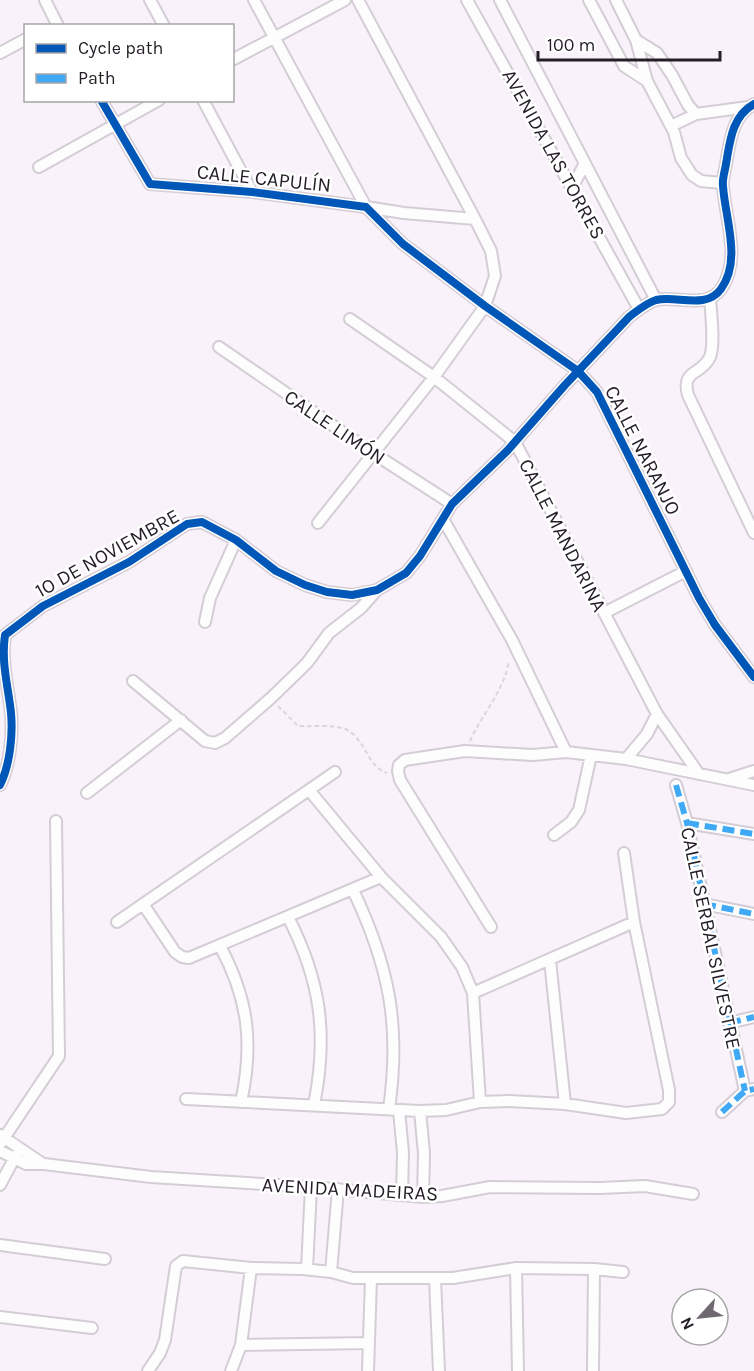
<svg xmlns="http://www.w3.org/2000/svg" width="754" height="1371" font-family="Karla,sans-serif">
  <style>
    .lines { fill: none; stroke-linecap: round; stroke-linejoin: round }
    .minor-casing { stroke: #d4cdd6; stroke-width: 14 }
    .path { stroke: #d9d7da; stroke-width: 2; stroke-dasharray: 4.5 3; stroke-linecap: butt }
    .minor { stroke: #fefdfe; stroke-width: 10 }
    .quiet { stroke: #3fa9f5; stroke-width: 6; stroke-dasharray: 12 6; stroke-linecap: butt }
    .cycleway-casing { stroke: #fff; stroke-width: 11 }
    .cycleway { stroke: #0057b8; stroke-width: 8 }
    .labels { text-anchor: middle; stroke-width: 5; stroke-linejoin: round; paint-order: stroke }
    .street-label { font-size: 20px; fill: #241e26; stroke: #fff }
  </style>
  <rect width="100%" height="100%" fill="#f9f2fa"/>
  <g class="lines">
    <!-- minor casing -->
    <g class="minor-casing">
      <path id="minor" d="M45,0l13,26
        M150,0l14,26
        M254,0l112,207 38,6 71,6
        M467,0l172,309
        M500,0l156,300
        M589,0l35,66 23,15 27,51 7,26 11,17 9,6 21,2
        M616,0l20,40 21,13 15,22 16,30 8,9 52,-7
        M636,40l11,41
        M0,53l26,-14
        M232,60l113,-60
        M101,100l49,84 102,8 114,15 37,37 82,62 93,65 19,21 102,206 16,27 39,52
        M203,100l49,92
        M671,126l25,-12
        M39,167l120,-67
        M572,188l13,-25
        M710,298c1,15 5,46 0,59 -9,19 -29,12 -22,38l66,138
        M350,319l84,58 81,65 142,272 42,60
        M219,347l154,106 79,51
        M443,519l69,121 54,112
        M318,523l116,-146 51,-71 10,-30 -4,-25 -16,-32 -117,-219
        M604,613l82,-42
        M205,622l5,-24 26,-58
        M133,681l72,60 10,2 10,-5 46,-40 36,-35 22,-30 32,-25 16,-18
        M626,759l21,-25 10,-20
        M729,779l25,-8
        M0,785c10,-20 13,-50 11,-72 -3,-28 -10,-50 -6,-78l38,-29 86,-44 58,-38 15,-2 34,18 40,31 29,14 22,7 25,3 25,-5 29,-17 14,-17 32,-52 55,-53 58,-66 64,-68c8,-6 17,-14 27,-17 20,-5 50,10 65,-11 21,-29 4,-71 2,-103 -1,-7 2,-15 3,-22 4,-23 6,-48 28,-60
        M676,785l11,38 58,268
        M309,790l72,87 60,60 21,30 11,26 7,109
        M87,793l94,-73
        M687,823l67,11
        M554,835l17,-13 8,-12 12,-55
        M353,890c36,76 48,135 36,219
        M143,904l32,48 7,5 7,1 192,-81
        M704,904l50,10
        M288,917c33,64 40,118 26,188
        M117,922l218,-150
        M491,927l-91,-147 -2,-9 1,-6 6,-5 60,-9 68,4 33,-3 60,7 128,26
        M220,946c28,52 34,97 21,156
        M550,960l15,144
        M473,993l161,-71
        M729,1023l25,-6
        M186,1099l234,12 26,-1 34,-8 29,-1 56,3 61,9 36,-4 7,-7v-12l-35,-168 -10,-69
        M399,1110l4,43 -1,42
        M420,1111l4,42 -1,44
        M722,1112l23,-21 9,-2
        M0,1135l43,29
        M0,1144l59,-88 -3,-235
        M0,1151l26,13h18l107,13 160,10 112,10 19,-1 48,-9 110,1 45,-2 48,8
        M0,1185l16,-30
        M0,1245l105,14
        M516,1268l2,103
        M307,1269l4,-82
        M331,1272l7,-83
        M435,1279l4,92
        M0,1317l92,11
        M241,1345l128,-2
        M148,1371l12,-18 5,-13 11,-74 7,-5 68,7 52,1 28,3 22,6h100l63,-10 78,1 29,3
        M231,1371l10,-26 10,-77
        M368,1371l3,-93
        M593,1371l1,-102"/>
    </g>
    <!-- path -->
    <path class="path" d="M278,706l20,20c15,1 33,-2 47,3 20,8 22,38 42,44
      M470,741c12,-27 34,-50 39,-80"/>
    <!-- minor -->
    <use href="#minor" class="minor"/>
    <!-- quiet -->
    <path class="quiet" d="M676,785l11,38 58,268
      M687,823l67,11
      M704,904l50,10
      M729,1023l25,-6
      M722,1112l23,-21 9,-2"/>
    <!-- cycleway casing -->
    <g class="cycleway-casing">
      <path id="cycleway" d="M101,100l49,84 102,8 114,15 37,37 82,62 93,65 19,21 102,206 16,27 39,52
        M0,785c10,-20 13,-50 11,-72 -3,-28 -10,-50 -6,-78l38,-29 86,-44 58,-38 15,-2 34,18 40,31 29,14 22,7 25,3 25,-5 29,-17 14,-17 32,-52 55,-53 58,-66 64,-68c8,-6 17,-14 27,-17 20,-5 50,10 65,-11 21,-29 4,-71 2,-103 -1,-7 2,-15 3,-22 4,-23 6,-48 28,-60"/>
    </g>
    <!-- cycleway -->
    <use href="#cycleway" class="cycleway"/>
  </g>
  <g class="labels">
    <!-- street labels -->
    <g class="street-label">
      <text transform="translate(554 154) rotate(61)" y="7">AVENIDA LAS TORRES</text>
      <text transform="translate(264 178) rotate(6)" y="7">CALLE CAPULÍN</text>
      <text transform="translate(335 427) rotate(34)" y="7">CALLE LIMÓN</text>
      <text transform="translate(643 450) rotate(63)" y="7">CALLE NARANJO</text>
      <text transform="translate(563 535) rotate(63)" y="7">CALLE MANDARINA</text>
      <text transform="translate(107 553) rotate(-29)" y="7">1O DE NOVIEMBRE</text>
      <text transform="translate(711 938) rotate(78)" y="7">CALLE SERBAL SILVESTRE</text>
      <text transform="translate(350 1189) rotate(3)" y="7">AVENIDA MADEIRAS</text>
    </g>
  </g>
  <!-- legend -->
  <rect x="24" y="24" width="210" height="78" fill="#ffffff" stroke="#a7a5a8" stroke-width="1.5"/>
  <rect x="36" y="44" width="30" height="9" fill="#0057b8" stroke="#a7a5a8" stroke-width="1.5"/>
  <text x="78" y="54" font-size="18" fill="#241e26">Cycle path</text>
  <rect x="36" y="74" width="30" height="9" fill="#3fa9f5" stroke="#a7a5a8" stroke-width="1.5"/>
  <text x="78" y="84" font-size="18" fill="#241e26">Path</text>
  <!-- north arrow -->
  <g transform="translate(700 1317) rotate(243)"><circle r="28" fill="#ffffff" stroke="#a7a5a8" stroke-width="1.5"/>
  <path d="M0-4.5L10 22L0 15L-10 22Z" fill="#6f6870"/>
  <text y="-9" font-size="16" font-weight="bold" text-anchor="middle" fill="#241e26">N</text>
  </g>
  <!-- scale -->
  <path d="M538 51v9h182v-9" fill="none" stroke="#241e26" stroke-width="3"/>
  <text x="547" y="51" font-size="18" fill="#241e26" stroke="#ffffff" stroke-width="4.5" paint-order="stroke">100 m</text>
</svg>
